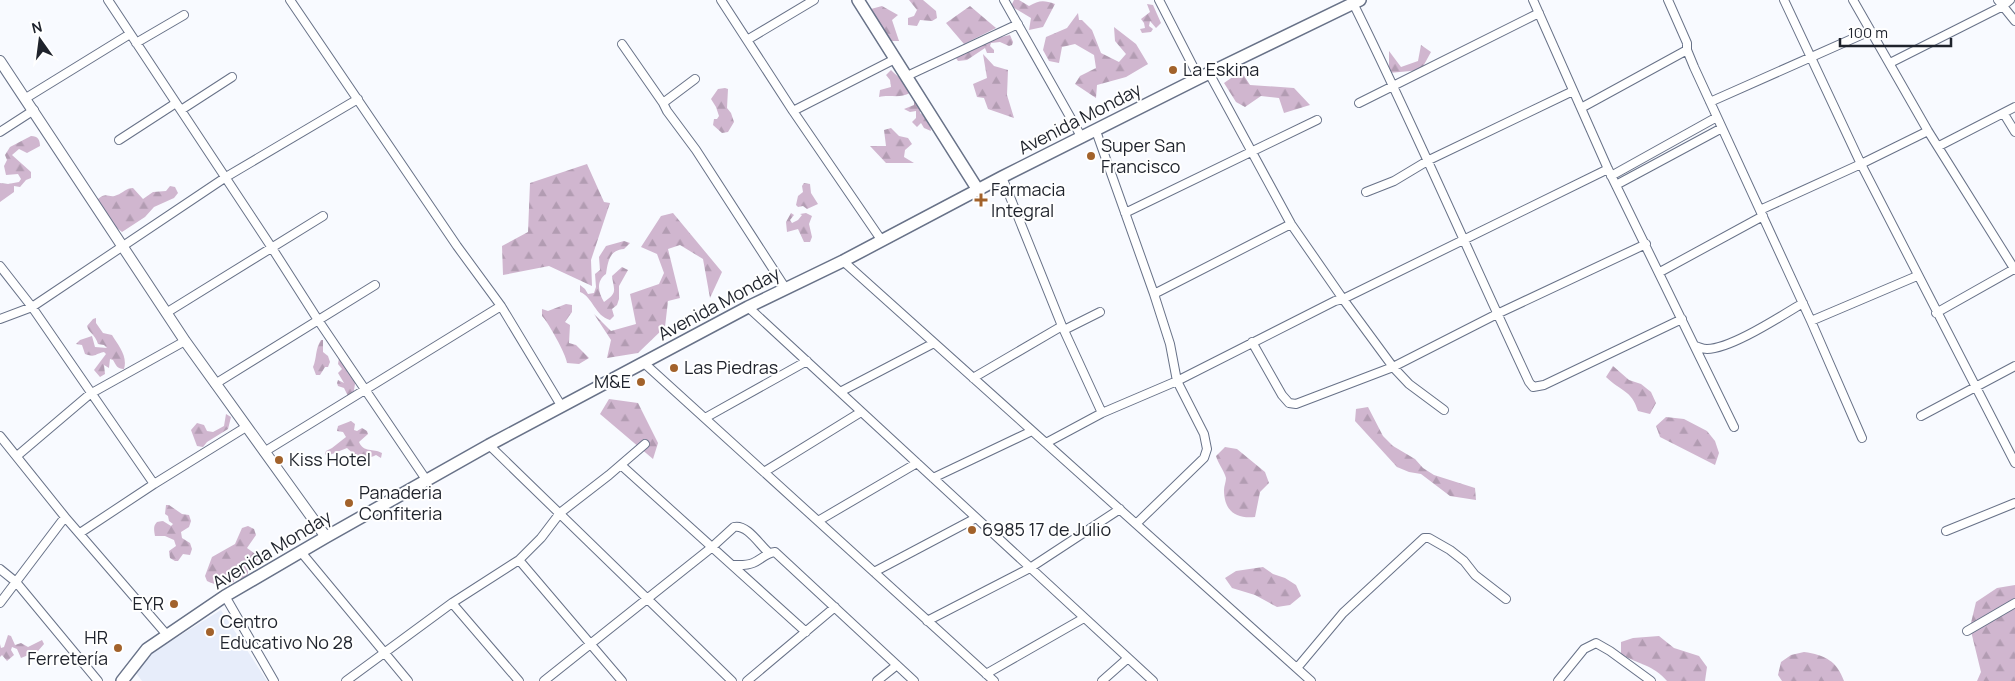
<svg xmlns="http://www.w3.org/2000/svg" width="2015" height="681" font-family="Manrope,sans-serif">
  <style>
    .built { fill: #e7edfa }
    .forest { fill: url(#forest-firs) }
    .lines { fill: none; stroke-linecap: round; stroke-linejoin: round }
    .minor-casing { stroke: #687288; stroke-width: 10 }
    .tertiary-casing { stroke: #687288; stroke-width: 12 }
    .secondary-casing { stroke: #687288; stroke-width: 14 }
    .minor { stroke: #fff; stroke-width: 8 }
    .tertiary { stroke: #fff; stroke-width: 10 }
    .secondary { stroke: #fff; stroke-width: 11 }
    .poi-dot { fill: #a2622b; stroke: #fff; stroke-width: 2 }
    .labels { text-anchor: middle; stroke-width: 4; stroke-linejoin: round; paint-order: stroke }
    .poi-label { font-size: 18px; fill: #1f232c; stroke: #fff; text-anchor: start }
    .street-label { font-size: 18px; fill: #1f232c; stroke: #fff }
  </style>
  <defs>
    <pattern id="forest-firs" width="22" height="20" patternUnits="userSpaceOnUse" patternTransform="scale(1.25)"><rect width="22" height="20" fill="#d0b6cf"/><path d="M5 1l3.5 6h-7zM16 11l3.5 6h-7z" fill="#b29cb2"/></pattern>
  </defs>
  <rect width="100%" height="100%" fill="#f8faff"/>
  <!-- built -->
  <path class="built" d="M221,610l46,71h-125l-6,-8 14,-19z"/>
  <!-- forest -->
  <path class="forest" d="M909,0h14l13,11 1,7 -5,3 -12,-1 -3,6 -9,-1v-7l6,-2 3,-6z
    M1014,0h5l10,6c10,-6 15,-6 26,-2l-12,23 -14,3 2,-12 -20,-12z
    M1147,4l6,1 8,18 -5,5 -6,-7 -1,5 4,3 -2,3 -9,1 -2,-4 5,-1 -1,-5 -3,-4 9,-7z
    M882,6l16,9 -6,5 7,21h-9l-19,-32z
    M970,6l26,22 -32,16 -18,-21z
    M1078,13l1,7h3l10,10 9,23 18,9 7,-8 -11,-13 -1,-14 22,17 12,20 -22,13 -29,8 -1,13 -21,-14 5,-8 16,-8 -2,-13 -19,-11 -13,3 -3,16 -10,-2 -6,-11 3,-13 21,-9z
    M1010,35l3,7 -1,3 -3,1 -9,-4 -9,1 -1,3 4,4v3h-7l-2,-5 -18,12 -9,1 -2,-3 32,-18z
    M1421,45l10,7 -10,18 -32,3v-22l12,16 17,-6z
    M983,54l11,12 14,4 -1,25 7,23 -26,-9 -4,-11 -7,-1 -4,-13 14,-6z
    M891,70c7,8 17,11 19,23 -11,6 -20,1 -31,4l1,-7 11,-3 -1,-7 -4,-5z
    M1241,71l9,14 44,3 16,17 -26,8 -5,-15 -18,-2 -16,11 -9,-5 -12,-19z
    M725,88l3,1 -1,19 4,5 3,9 -6,10 -6,1 -9,-8 1,-6h3l2,-3 -3,-9 -5,-8 7,-10z
    M914,100h6v13l9,6 2,12 -7,-3 -3,-5 -4,4 -5,-5 4,-4v-7l-6,1 -6,-3 10,-4z
    M891,128l8,8 9,2 4,6 -7,6 -1,7 10,6h-28l-16,-17h16l-2,-16z
    M31,136c7,0 9,4 9,10l-13,7 -8,-4 -7,6 19,17v6l-5,2 -6,7 -6,-1v6l-14,10v-19l8,1 11,-2 2,-3 -3,-5 -12,1 -2,-9 3,-6 -2,-5 5,-8z
    M587,164l17,38 6,1 -19,57 1,26 -43,-20 -46,9 -1,-29 26,-14 2,-49z
    M804,183l6,1 1,9 7,11 -11,5 -4,-3 -5,1 -2,-2 2,-9 5,-4 -1,-6z
    M170,186l5,1 3,6 -4,5 -20,9 -9,10 -23,15 -10,-8 -15,-20 1,-5c9,-8 11,0 19,-4 6,-2 9,-7 16,-7l10,11 10,-7 13,-1z
    M673,213l49,59 -12,26 -7,-39 -23,-14 -12,4 12,49 -12,3 -3,26 -27,26 -31,5 4,-18 -17,-26 17,17 25,-7 -6,-30 29,-10 5,-11 -7,-19 -16,-7 20,-31z
    M791,213l3,2 -4,5 2,3 6,-3 4,-5 -2,-1 6,-1 6,3 -3,8 3,13 -2,5h-6l-6,-13 -11,3 -1,-10z
    M624,241l6,2 -6,6c-15,1 -16,13 -18,25 -10,7 -8,18 -2,28 14,-10 10,-11 8,-26l10,-9 6,3 -9,16v13l-2,6 -5,4 2,7 -4,4c-15,-4 -17,-23 -30,-28v-7l5,4 3,5 6,-1 2,-6 -1,-13 5,-4 -1,-13 7,-11z
    M566,304l6,1v7l-7,10 5,3 -1,18 7,2 13,13 -10,6 -12,-1c-1,-9 -19,-41 -25,-47v-7l6,2z
    M96,318v5l7,10 9,2c6,10 16,21 12,34 -7,0 -8,-4 -11,-9l-3,-1 -1,9 -5,-3 1,9 -5,3 -6,-7 12,-16 -2,-2c-10,2 -8,6 -19,2l-3,-9 -6,-1 4,-4 12,-4 3,11 12,1 -3,-3 -6,-1c-3,-10 -10,-12 -11,-18l6,-7z
    M321,340h2v12l5,4 2,6 -2,5h-3l-5,8h-4l-3,-8c4,-9 2,-18 8,-27z
    M339,358l15,19 1,7 -2,12 -4,2 -5,-10 -6,-2 -1,-3 1,-3 6,3 -6,-10 4,-4 -4,-5z
    M1613,366l16,14 12,4 10,8 5,11 -6,11 -12,-3c-7,-22 -17,-19 -32,-34z
    M609,399l29,4 20,40 -5,16 -53,-45z
    M1368,407l15,29 10,10 22,13 8,9 11,7 41,13 1,12 -26,-4 -29,-22 -12,-2 -12,-5 -42,-46 1,-12z
    M226,414l5,3 -3,12 -21,13 -4,5 -6,-1 -6,-16 6,-7 7,2 3,6 6,1 11,-6z
    M1666,417l18,2 23,12 8,10 4,12 -4,12 -55,-28 -4,-11z
    M351,421l4,3 -1,6 3,1 5,-3 5,3 1,3 -9,8c5,11 14,6 23,11l-1,5 -5,-3c-11,6 -21,1 -29,-7l-20,8 -2,-2 1,-3 6,-3 14,-11 -3,-5 -6,-1 1,-5z
    M1225,447l12,2 28,23 4,11 -9,9 -5,25c-19,2 -31,-6 -31,-27 0,-4 2,-8 2,-12 -2,-7 -8,-15 -10,-22z
    M166,505h3l13,9 7,1 2,6 -2,6 -8,5 1,6 8,5 2,6 -2,6 -7,-1 -5,7h-3l-5,-3 -1,-7 7,-5 -2,-6 -9,-4h-10c-1,-6 -2,-10 2,-14l6,-1 8,5 2,-2 -4,-3 -1,-5 -3,-2z
    M248,526l6,3 2,6 -9,13 11,8 1,3 -10,8 -2,11 -6,2 -8,-3 1,5c-8,6 -19,3 -27,-1l-2,-5 7,-19 23,-13 7,-16z
    M1263,567l10,7 12,4 11,7 5,11 -11,9 -13,2 -22,-12 -23,-7 -7,-10 11,-7z
    M2015,585v96h-38l4,-9 -11,-45 6,-25 21,-14z
    M8,635l3,1 4,9 6,-2 7,4 14,-7 2,4 -6,7 -17,7 -4,-9 -5,-2 -1,3 3,5 -7,6 -5,-6 -2,2v-13l1,4 3,-1z
    M1659,636l15,12 25,8 8,11 -2,14h-38c-13,-16 -30,-17 -46,-27v-12l12,-4z
    M1804,652c21,3 33,9 40,29h-62l-4,-6 3,-13 10,-7z"/>
  <g class="lines">
    <!-- minor casing -->
    <g class="minor-casing">
      <path id="minor" d="M108,0l164,248 46,72 109,161
        M290,0l167,246 44,60 61,101
        M721,0l72,111 89,130
        M1004,0l78,138
        M1159,0l40,78
        M1533,0l75,169 126,258
        M1668,0l19,43v7l7,17 117,254 51,117
        M1784,0l77,164 154,299
        M1853,0l75,131 87,139
        M1998,0l17,21
        M1353,3c62,125 117,253 176,379l4,5 11,-2 138,-66
        M747,40l67,-40
        M136,43l48,-28
        M622,44l41,59 4,8 29,39 90,139
        M1890,63l113,-57 7,-6
        M1209,73l82,151 52,75 50,68 16,17 35,26
        M907,76l111,-52
        M26,98l104,-64
        M1710,102l160,-71
        M663,103l32,-24
        M1359,103l180,-90
        M1581,108l106,-58
        M181,110l51,-33
        M793,111l102,-52
        M2004,114l11,18
        M1096,131l58,163 16,50 7,37 27,53 3,15 -3,9 -68,66
        M0,132l34,-22
        M119,140l57,-37
        M1939,146l76,-39
        M1611,176l106,-59
        M1002,177l60,149 40,87
        M1616,185l106,-57
        M1366,192l28,-11 35,-21 144,-69
        M1760,210l101,-46 67,-33
        M1125,213l192,-93
        M843,261l468,420
        M0,266l32,41 122,177
        M1660,272l103,-56
        M1154,294l137,-70
        M748,307l405,374
        M166,313l157,-97
        M1936,313l78,-44
        M0,319l32,-12 194,-130 132,-78
        M1811,321l106,-45
        M1064,330l36,-18
        M1252,342l30,53 7,8 7,1 97,-37 104,-53 149,-70
        M1695,346c4,1 8,3 12,3 24,0 74,-33 96,-46
        M644,363l350,318
        M973,378l89,-52
        M215,384l160,-99
        M840,392l94,-49
        M1921,416l94,-50
        M705,418l102,-57
        M0,436l65,81 102,118
        M1046,443l56,-30 75,-32 158,-80 8,-2 265,-130
        M489,445l243,236
        M264,452l237,-146
        M17,456l73,-62 95,-53
        M621,465l185,167
        M764,472l97,-60
        M933,478l99,-47
        M818,521l99,-58
        M1946,531l69,-28
        M80,533l74,-49 92,-57
        M301,552l107,129
        M519,560l103,121
        M732,565c7,0 14,1 21,-2 9,-4 13,-10 22,-11l139,129
        M0,569l16,13 82,99
        M874,572l102,-54
        M225,596l49,85
        M0,603l65,-86
        M452,603l67,78
        M927,621l103,-53 90,-59
        M1967,631l48,-28
        M1297,668l46,-55 81,-75h5l21,12 14,11 11,14 31,24
        M986,674l98,-56
        M346,681l106,-78 67,-43 22,-22 19,-25 49,-38 36,-31
        M544,681l167,-133 23,-21c13,-3 25,17 34,25
        M747,681l88,-74
        M877,681l20,-16
        M1102,681l26,-23
        M1558,681l26,-32 12,-6 14,8 41,30"/>
    </g>
    <!-- tertiary casing -->
    <g class="tertiary-casing">
      <path id="tertiary" d="M0,61l185,280 141,196"/>
    </g>
    <!-- secondary casing -->
    <g class="secondary-casing">
      <path id="secondary" d="M858,0l120,190
        M122,681l25,-32 78,-53 101,-59 163,-92 259,-138 95,-46 159,-84 197,-99 161,-78"/>
    </g>
    <!-- minor -->
    <use href="#minor" class="minor"/>
    <!-- tertiary -->
    <use href="#tertiary" class="tertiary"/>
    <!-- secondary -->
    <use href="#secondary" class="secondary"/>
  </g>
  <!-- markers -->
  <g class="poi-dot">
    <circle cx="1173" cy="70" r="5"/>
    <circle cx="1091" cy="156" r="5"/>
    <path d="M978.5 192.5h5v5h5v5h-5v5h-5v-5h-5v-5h5z"/>
    <circle cx="674" cy="368" r="5"/>
    <circle cx="641" cy="382" r="5"/>
    <circle cx="279" cy="460" r="5"/>
    <circle cx="349" cy="503" r="5"/>
    <circle cx="972" cy="530" r="5"/>
    <circle cx="174" cy="604" r="5"/>
    <circle cx="210" cy="632" r="5"/>
    <circle cx="118" cy="648" r="5"/>
  </g>
  <g class="labels">
    <!-- poi labels -->
    <g class="poi-label">
      <text x="1183" y="76">La Eskina</text>
      <text x="1101" y="152">Super San<tspan x="1101" dy="21">Francisco</tspan></text>
      <text x="991" y="196">Farmacia<tspan x="991" dy="21">Integral</tspan></text>
      <text x="684" y="374">Las Piedras</text>
      <text x="631" y="388" text-anchor="end">M&amp;E</text>
      <text x="289" y="466">Kiss Hotel</text>
      <text x="359" y="499">Panaderia<tspan x="359" dy="21">Confiteria</tspan></text>
      <text x="982" y="536">6985 17 de Julio</text>
      <text x="164" y="610" text-anchor="end">EYR</text>
      <text x="220" y="628">Centro<tspan x="220" dy="21">Educativo No 28</tspan></text>
      <text x="108" y="644" text-anchor="end">HR<tspan x="108" dy="21">Ferretería</tspan></text>
    </g>
    <!-- street labels -->
    <g class="street-label">
      <text transform="translate(1080 119) rotate(-27)" y="6">Avenida Monday</text>
      <text transform="translate(719 304) rotate(-28)" y="6">Avenida Monday</text>
      <text transform="translate(272 550) rotate(-31)" y="6">Avenida Monday</text>
    </g>
  </g>
  <!-- north arrow -->
  <g transform="translate(40 40) rotate(346)" stroke="#ffffff" stroke-width="4" paint-order="stroke">
  <path d="M0-4L9 19L0 12L-9 19Z" fill="#1f232c"/>
  <text y="-8" font-size="14" font-weight="bold" text-anchor="middle" fill="#1f232c">N</text>
  </g>
  <!-- scale -->
  <path d="M1840 38v8h111v-8" fill="none" stroke="#1f232c" stroke-width="2.5"/>
  <text x="1848" y="38" font-size="15" fill="#1f232c" stroke="#ffffff" stroke-width="4" paint-order="stroke">100 m</text>
</svg>
